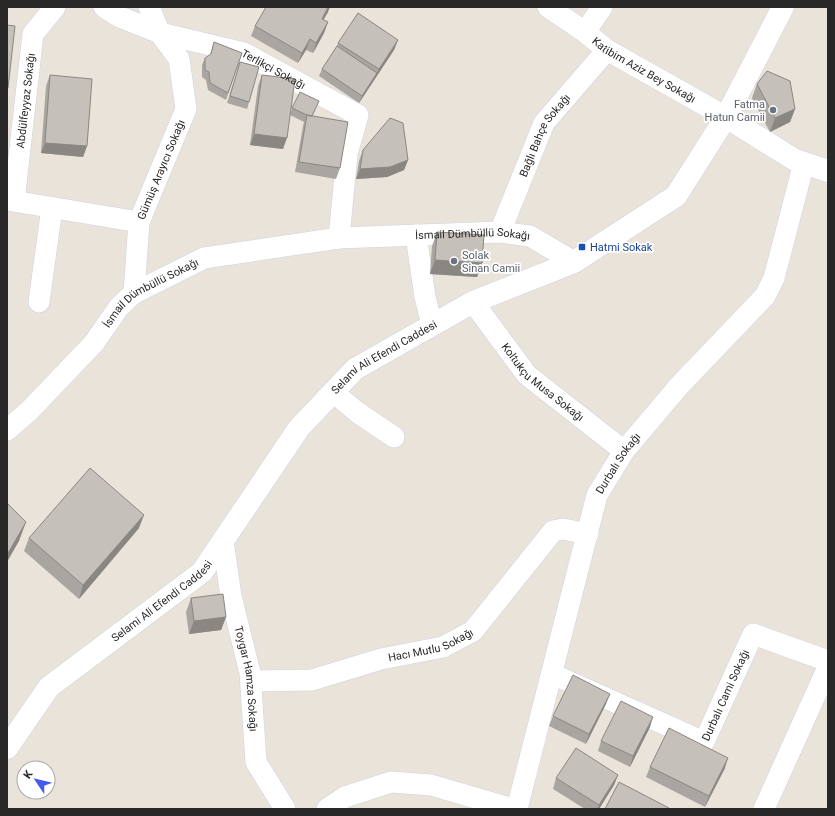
<svg xmlns="http://www.w3.org/2000/svg" width="835" height="816" font-family="Roboto,sans-serif">
  <style>
    .lines { fill: none; stroke-linecap: round; stroke-linejoin: round }
    .street-casing { stroke: #cfd2e0; stroke-width: 22 }
    .secondary-casing { stroke: #cfd2e0; stroke-width: 23 }
    .street { stroke: #fff; stroke-width: 21 }
    .secondary { stroke: #fff; stroke-width: 22 }
    .wall { fill: #a9a5a0 }
    .shaded-wall { fill: #8a8682 }
    .building { fill: #c5c0ba; stroke: #8a8682 }
    .worship-dot { fill: #6b7280; stroke: #fff; stroke-width: 1.5 }
    .transit-dot { fill: #1a4fb4; stroke: #fff; stroke-width: 1.5 }
    .labels { text-anchor: middle; stroke-width: 3.5; stroke-linejoin: round; paint-order: stroke }
    .street-label { font-size: 11px; fill: #282828; stroke: #fff }
    .worship-label { font-size: 11px; fill: #5b616d; stroke: #fff; text-anchor: end }
    .transit-label { font-size: 11px; fill: #164399; stroke: #fff; text-anchor: start }
  </style>
  <rect width="100%" height="100%" fill="#eae3da"/>
  <g class="lines">
    <!-- street casing -->
    <g class="street-casing">
      <g id="street">
        <path id="s1" d="M104,7l16,10 40,16 84,20 114,62 -11,39 -8,84"/>
        <path id="s2" d="M548,7l37,25 22,18 119,67"/>
        <path d="M585,32l17,-25"/>
        <path d="M7,200l132,22"/>
        <path id="s3" d="M14,201l19,-167 22,-27"/>
        <path id="s4" d="M500,232l44,-109 63,-73"/>
        <path d="M416,235l9,62 7,28"/>
        <path id="s5" d="M134,293l5,-71 47,-113 -7,-50 -19,-26 -11,-26"/>
        <path d="M39,302l13,-94"/>
        <path id="s6" d="M473,302l54,73 97,76"/>
        <path d="M333,392l24,20 37,25"/>
        <path id="s7" d="M7,430l22,-19 65,-68 25,-36 15,-14 70,-35 135,-20 161,-6 30,4 44,26"/>
        <path id="s8" d="M223,541l8,55 19,77 6,89 29,47"/>
        <path id="s9" d="M552,674l152,68 49,-108 75,27"/>
        <path id="s10" d="M251,681l61,-1 69,-21 62,-12 30,-16 80,-100 10,-2 25,5"/>
        <path d="M327,809l18,-12 46,-15 40,3 82,24"/>
        <path id="s11" d="M517,809l80,-314 27,-44 55,-65 86,-90 9,-18 30,-115"/>
        <path d="M764,809l64,-142"/>
      </g>
    </g>
    <!-- secondary casing -->
    <g class="secondary-casing">
      <g id="secondary">
        <path d="M726,117l69,43 33,11"/>
        <path id="s12" d="M7,748l42,-61 153,-115 97,-144 56,-59 118,-67 101,-40 102,-66 50,-79 57,-110"/>
      </g>
    </g>
    <!-- street -->
    <use href="#street" class="street"/>
    <!-- secondary -->
    <use href="#secondary" class="secondary"/>
  </g>
  <!-- wall -->
  <path class="wall" d="M328,12l-5,8 5,2 -4,11 -11,20 -7,-3 -8,13 -47,-27 4,-10z
    M398,40l-4,10 -35,53 -40,-27 3,-7 15,-23 1,-3z
    M214,42l28,11 -16,47 -18,-10 -2,-10 -4,-3v-12l3,-7 5,-3z
    M240,62l9,40 -2,7 -20,-6z
    M50,75l37,71 -4,11 -42,-4 5,-67z
    M262,75l29,37 1,-4h24l-4,8 28,52 -4,11 -41,-7 8,-46 1,-4 -14,-7 -7,34 -33,-4 8,-59z
    M757,84l38,25 -5,13 -20,10 -18,-34z
    M363,150l45,10 -4,10 -17,7 -31,2 3,-18z
    M437,232l45,31 -5,14 -47,-3 2,-28z
    M139,528l-60,71 -55,-48 5,-13z
    M191,598l35,19 -5,13 -32,4 -3,-22z
    M606,704l-20,40 -37,-18 4,-10z
    M650,727l-20,40 -32,-16 3,-10z
    M650,767l75,1 -20,39 -59,-30z
    M618,775l-4,10 -15,24h-14l-32,-20 3,-11z"/>
  <!-- shaded-wall -->
  <path class="shaded-wall" d="M328,7h2l-2,5 -10,17 4,-10z
    M328,22l-4,11 -11,20 3,-10z
    M310,39l-4,11 -8,13 4,-10z
    M398,40l-4,10 -35,53 3,-7 15,-23 2,-4z
    M795,109l-5,13 -20,10 5,-14z
    M254,134l33,4 -4,11 -33,-4z
    M45,143l42,3 -4,11 -42,-4z
    M408,160l-4,10 -17,7 -31,2 4,-10z
    M435,260l47,3 -5,14 -47,-3z
    M144,515l-5,13 -60,71 4,-14z
    M26,522l-7,19 -12,21v-7z
    M226,617l-5,13 -32,4 5,-13z
    M610,694l-4,10 -20,40 3,-10z
    M653,717l-3,10 -20,40 3,-11z
    M728,758l-3,10 -20,39 4,-11z
    M618,775l-4,10 -15,24h-2l2,-4z"/>
  <!-- building -->
  <path class="building" d="M266,7h62l-6,12 6,3 -12,21 -6,-4 -8,14 -47,-27z
    M358,13l40,27 -19,29 -41,-26z
    M7,25l8,1 -7,62h-1z
    M214,42l28,11 -14,40 -18,-10 -1,-11 -4,-2v-12l6,-4z
    M337,46l40,27 -15,23 -40,-27z
    M240,62l19,5 -10,35 -19,-6z
    M767,71l23,10 5,28 -20,9 -18,-34z
    M50,75l42,4 -5,67 -42,-3z
    M262,75l33,4 -8,59 -33,-4z
    M300,92l19,9 -7,15h-3l-17,-8z
    M307,115l41,7 -8,46 -41,-6z
    M390,118l13,5 5,37 -18,7 -30,2 3,-19z
    M437,232l47,3 -2,28 -47,-3z
    M90,468l54,47 -61,70 -54,-47z
    M7,503l19,19 -19,33z
    M223,594l3,23 -32,4 -3,-23z
    M573,675l37,19 -21,40 -36,-18z
    M621,701l32,16 -20,39 -32,-15z
    M669,728l59,30 -19,38 -59,-29z
    M576,748l42,27 -19,30 -43,-27z
    M619,782l50,26v1h-64z"/>
  <!-- markers -->
  <g class="worship-dot">
    <circle cx="773" cy="110" r="4"/>
    <circle cx="454" cy="261" r="4"/>
  </g>
  <rect class="transit-dot" x="578" y="243" width="8" height="8" rx="2"/>
  <g class="labels">
    <!-- street labels -->
    <g class="street-label">
      <text dy="4" stroke="none"><textPath href="#s2" startOffset="115">Katibim Aziz Bey Sokağı</textPath></text>
      <text dy="4" stroke="none"><textPath href="#s1" startOffset="182">Terlikçi Sokağı</textPath></text>
      <text dy="4" stroke="none"><textPath href="#s3" startOffset="101">Abdülfeyyaz Sokağı</textPath></text>
      <text dy="4" stroke="none"><textPath href="#s4" startOffset="107">Bağlı Bahçe Sokağı</textPath></text>
      <text dy="4" stroke="none"><textPath href="#s5" startOffset="128">Gümüş Arayıcı Sokağı</textPath></text>
      <text dy="4" stroke="none"><textPath href="#s7" startOffset="536">İsmail Dümbüllü Sokağı</textPath></text>
      <text dy="4" stroke="none"><textPath href="#s7" startOffset="201">İsmail Dümbüllü Sokağı</textPath></text>
      <text dy="4" stroke="none"><textPath href="#s12" startOffset="551">Selami Ali Efendi Caddesi</textPath></text>
      <text dy="4" stroke="none"><textPath href="#s6" startOffset="107">Koltukçu Musa Sokağı</textPath></text>
      <text dy="4" stroke="none"><textPath href="#s11" startOffset="362">Durbalı Sokağı</textPath></text>
      <text dy="4" stroke="none"><textPath href="#s12" startOffset="216">Selami Ali Efendi Caddesi</textPath></text>
      <text dy="4" stroke="none"><textPath href="#s10" startOffset="185">Hacı Mutlu Sokağı</textPath></text>
      <text dy="4" stroke="none"><textPath href="#s8" startOffset="140">Toygar Hamza Sokağı</textPath></text>
      <text dy="4" stroke="none"><textPath href="#s9" startOffset="218">Durbalı Cami Sokağı</textPath></text>
    </g>
    <!-- worship labels -->
    <g class="worship-label">
      <text x="765" y="108">Fatma<tspan x="765" dy="13">Hatun Camii</tspan></text>
      <text x="462" y="259" text-anchor="start">Solak<tspan x="462" dy="13">Sinan Camii</tspan></text>
    </g>
    <!-- transit labels -->
    <g class="transit-label">
      <text x="590" y="251">Hatmi Sokak</text>
    </g>
  </g>
  <!-- border -->
  <rect width="835" height="816" fill="none" stroke="#282828" stroke-width="16"/>
  <!-- north arrow -->
  <g transform="translate(36 780) rotate(305)"><circle r="19" fill="#ffffff" stroke="#a9a9a9"/>
  <path d="M0-3L7 15L0 10L-7 15Z" fill="#405bf0"/>
  <text y="-6" font-size="11" font-weight="bold" text-anchor="middle" fill="#282828">K</text>
  </g>
</svg>
